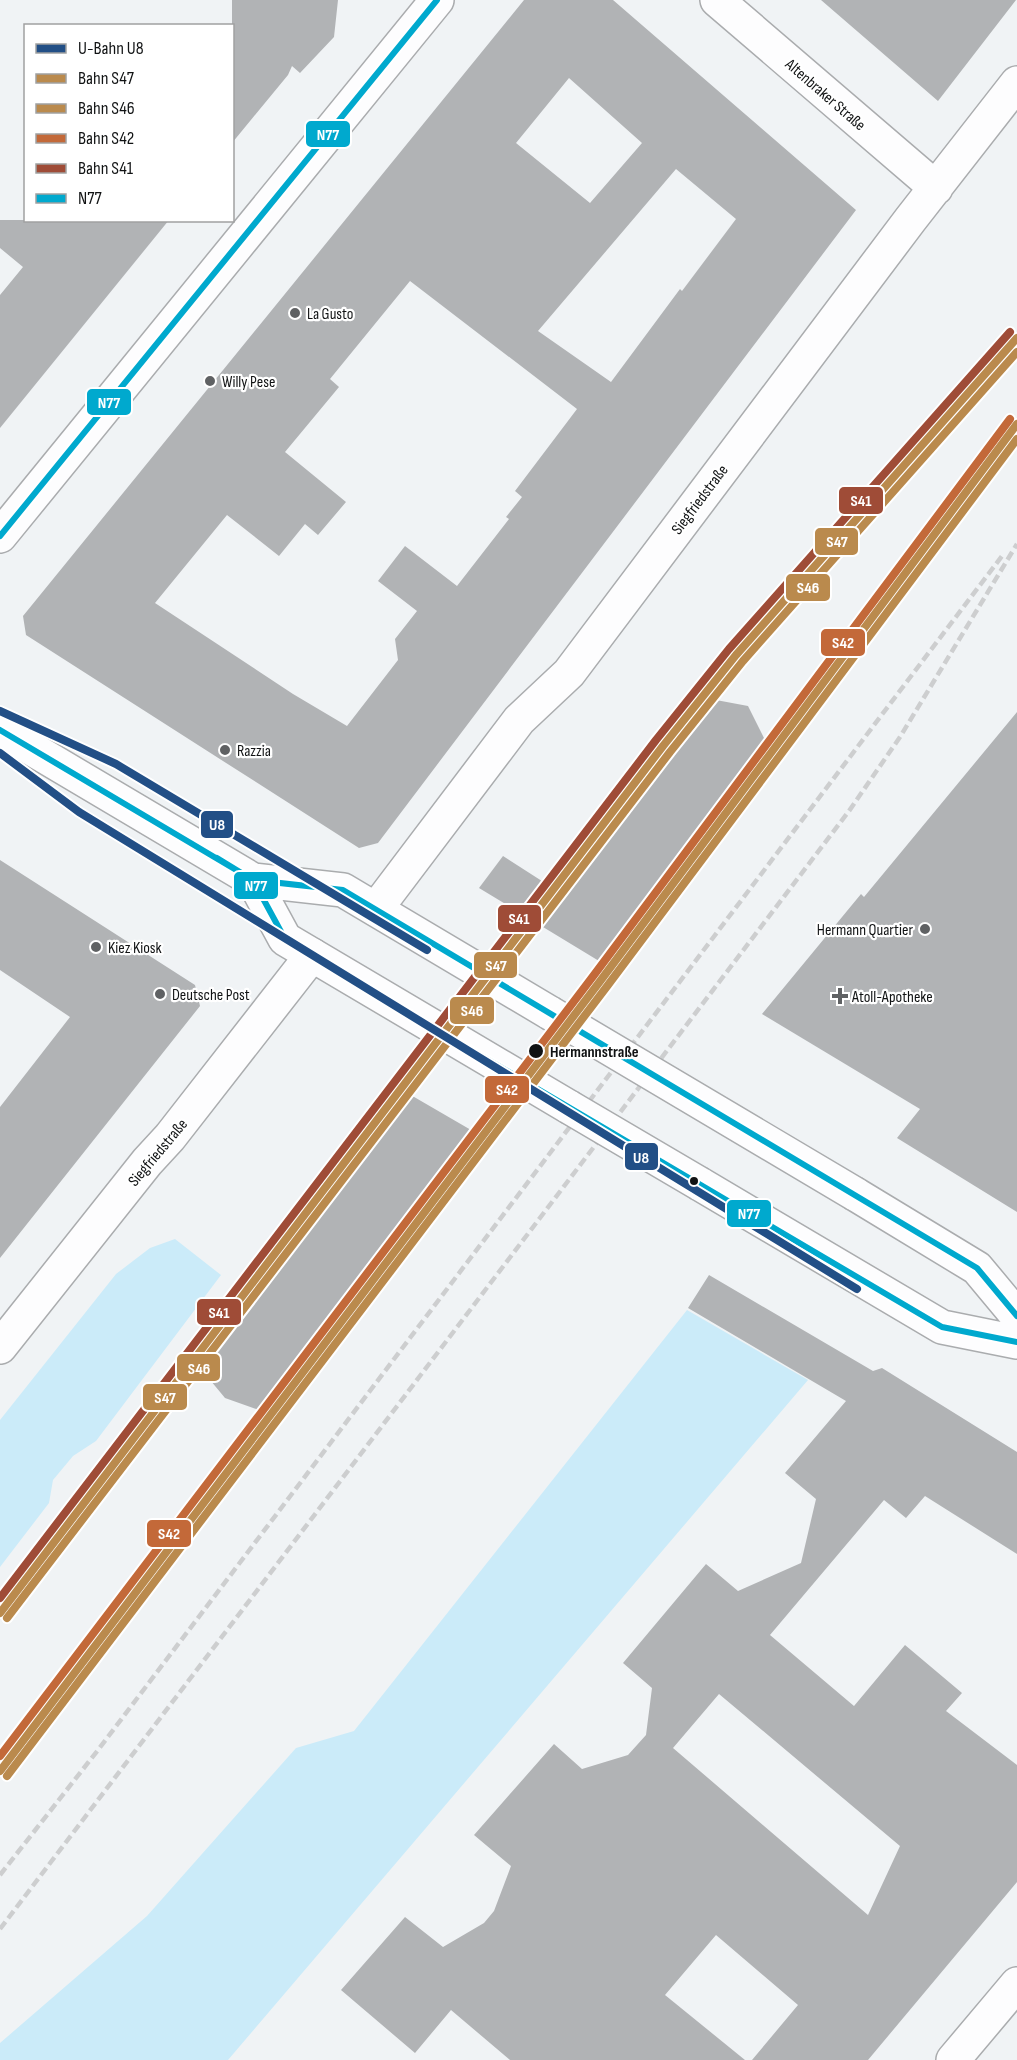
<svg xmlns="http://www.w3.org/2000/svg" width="1017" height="2060" font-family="'Sofia Sans Condensed',sans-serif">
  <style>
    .green { fill: #cbebf9 }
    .building { fill: #b1b3b5; fill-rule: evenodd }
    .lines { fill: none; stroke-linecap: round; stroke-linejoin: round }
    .street-casing { stroke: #aaacae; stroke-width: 36 }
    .secondary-casing { stroke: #aaacae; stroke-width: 36 }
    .street { stroke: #fdfdfe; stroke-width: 33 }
    .secondary { stroke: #fdfdfe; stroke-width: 33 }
    .rail { stroke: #cdcecf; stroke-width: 4.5; stroke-dasharray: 9 4.5; stroke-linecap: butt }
    .secondary-bridge-casing { stroke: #aaacae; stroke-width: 36; stroke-linecap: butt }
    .secondary-bridge { stroke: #fdfdfe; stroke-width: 33 }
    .bus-1-casing { stroke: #fff; stroke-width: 10 }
    .bus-1 { stroke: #00a9ce; stroke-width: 6 }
    .rail-1-casing { stroke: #fff; stroke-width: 12 }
    .rail-2-casing { stroke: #fff; stroke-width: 12 }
    .rail-3-casing { stroke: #fff; stroke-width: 12 }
    .rail-4-casing { stroke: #fff; stroke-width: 12 }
    .rail-1 { stroke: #ba8a4d; stroke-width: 8 }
    .rail-2 { stroke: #ba8a4d; stroke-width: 8 }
    .rail-3 { stroke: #c36939; stroke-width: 8 }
    .rail-4 { stroke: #9f4c37; stroke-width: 8 }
    .metro-1-casing { stroke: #fff; stroke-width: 12 }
    .metro-1 { stroke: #224f86; stroke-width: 8 }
    .poi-dot { fill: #5f6163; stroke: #fff; stroke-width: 2 }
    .stop-dot { fill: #111314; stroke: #fff; stroke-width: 2 }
    .labels { text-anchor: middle; stroke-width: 4.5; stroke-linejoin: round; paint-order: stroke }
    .street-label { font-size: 16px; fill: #111314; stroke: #fff }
    .poi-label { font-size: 16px; fill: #111314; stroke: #fff; text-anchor: start }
    .stop-label { font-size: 16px; font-weight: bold; fill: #111314; stroke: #fff; text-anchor: start }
    .line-badge { stroke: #fff; stroke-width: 2 }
    .badge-label { font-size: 16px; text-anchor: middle; font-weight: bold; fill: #fff }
  </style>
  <rect width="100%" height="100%" fill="#f0f3f5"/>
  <!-- green -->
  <path class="green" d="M175,1239l46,36 -125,166 -23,15 -20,24 -4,23 -49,64v-147l116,-146 34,-26z
    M687,1310l121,70 -580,680h-228v-17l147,-127 149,-168 58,-17z"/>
  <!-- building -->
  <path class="building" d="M232,0h106l-4,37 -34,36 -8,-7 -4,9 -56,68z
    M524,0h89l243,210 -478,633 -19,5 -333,-213 -3,-19zM569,78l73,65 -52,60 -74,-60zM676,169l60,50 -54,72 -2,-2 -69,93 -73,-51zM410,281l167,128 -62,82 7,6 -16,20 3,2 -52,67 -52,-40 -27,35 39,30 -22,28 3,21 -51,66 -54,-32 -138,-91 72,-88 52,41 26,-32 13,11 28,-33 -61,-50 54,-65 -9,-8z
    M821,0h195l-78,101z
    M0,220h169l-169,208v-133l23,-28 -23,-19z
    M716,700l32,6 17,34 -166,221 -120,-73 24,-32 56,36z
    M1017,712v500l-120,-74 23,-29 -158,-95 99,-120 3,3z
    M0,860l195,125 5,21 -200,252v-151l70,-90 -70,-47z
    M409,1094l62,36 -212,280 -34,-12 -24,-29z
    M709,1275l164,96 9,-3 135,84v102l-92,-58 -19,22 -22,-18 -114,135 84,71 51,-61 57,48 -16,18 71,54v117l-149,178h-116l46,-55 -82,-70 -51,60 80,65h-235l-59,-50 -36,43 -74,-63 64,-73 38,30 41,-24 10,-12 17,-45 -37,-31 80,-91 28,25 46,-14 18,-20 6,-47 -29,-25 83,-99 32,27 63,-28 15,-64 -31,-26 61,-72 -158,-93zM719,1694l181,152 -32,69 -195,-167z"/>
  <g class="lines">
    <!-- street casing -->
    <g class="street-casing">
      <path id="street" d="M717,0l219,188
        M0,536l437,-536
        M376,909l143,-189 50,-47 341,-453 107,-137
        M0,1347l147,-185 23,-25 142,-182"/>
    </g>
    <!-- secondary casing -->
    <g class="secondary-casing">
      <path id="secondary" d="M0,730l253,150 90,10 207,123
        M253,880l32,59 284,168
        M700,1184l242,143 75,15
        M855,1194l122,74 40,48
        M953,2060l64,-76"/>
    </g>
    <!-- street -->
    <use href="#street" class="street"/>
    <!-- secondary -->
    <use href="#secondary" class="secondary"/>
    <!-- rail -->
    <path class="rail" d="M0,1875l98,-125 904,-1194
      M0,1929l849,-1118 51,-74 117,-193"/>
    <!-- secondary-bridge casing -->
    <g class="secondary-bridge-casing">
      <path id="secondary-bridge" d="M550,1013l305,181
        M569,1107l131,77"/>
    </g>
    <!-- secondary-bridge -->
    <use href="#secondary-bridge" class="secondary-bridge"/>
    <!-- bus-1 casing -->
    <g class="bus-1-casing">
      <path id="bus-1" d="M0,536l437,-536
        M0,730l253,150 32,59 81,49 576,339 75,15
        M217,858l36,22 90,10 634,378 40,48"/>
    </g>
    <!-- bus-1 -->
    <use href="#bus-1" class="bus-1"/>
    <!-- rail-1 casing -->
    <g class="rail-1-casing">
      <path id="rail-1" d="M0,1613l663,-867 73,-91 281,-317
        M0,1771l601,-791 416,-556"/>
    </g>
    <!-- rail-2 casing -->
    <g class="rail-2-casing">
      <path id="rail-2" d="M7,1618l663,-866 73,-91 274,-309
        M7,1776l601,-791 409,-546"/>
    </g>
    <!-- rail-3 casing -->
    <g class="rail-3-casing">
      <path id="rail-3" d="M0,1756l594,-781 416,-556"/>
    </g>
    <!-- rail-4 casing -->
    <g class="rail-4-casing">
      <path id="rail-4" d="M0,1598l656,-858 73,-91 281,-317"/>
    </g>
    <!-- rail-1 -->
    <use href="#rail-1" class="rail-1"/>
    <!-- rail-2 -->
    <use href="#rail-2" class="rail-2"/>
    <!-- rail-3 -->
    <use href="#rail-3" class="rail-3"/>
    <!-- rail-4 -->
    <use href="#rail-4" class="rail-4"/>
    <!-- metro-1 casing -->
    <g class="metro-1-casing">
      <path id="metro-1" d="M0,711l116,53 311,186
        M0,753l79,59 778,477"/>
    </g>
    <!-- metro-1 -->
    <use href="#metro-1" class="metro-1"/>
  </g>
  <!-- markers -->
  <g class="poi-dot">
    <circle cx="295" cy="313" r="6"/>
    <circle cx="210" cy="381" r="6"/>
    <circle cx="225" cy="750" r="6"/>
    <circle cx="925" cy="929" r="6"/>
    <circle cx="96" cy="947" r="6"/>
    <circle cx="160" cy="994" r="6"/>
    <path d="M837 987h6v6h6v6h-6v6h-6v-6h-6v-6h6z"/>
  </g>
  <g class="stop-dot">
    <circle cx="536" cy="1051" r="8"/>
    <circle cx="694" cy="1181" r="5"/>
  </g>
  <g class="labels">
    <!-- street labels -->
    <g class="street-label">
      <text transform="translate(826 94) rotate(41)" y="6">Altenbraker Straße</text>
      <text transform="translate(699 499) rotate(-53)" y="6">Siegfriedstraße</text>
      <text transform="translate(157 1152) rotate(-50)" y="6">Siegfriedstraße</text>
    </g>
    <!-- poi labels -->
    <g class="poi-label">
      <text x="307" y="319">La Gusto</text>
      <text x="222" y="387">Willy Pese</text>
      <text x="237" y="756">Razzia</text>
      <text x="913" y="935" text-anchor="end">Hermann Quartier</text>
      <text x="108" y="953">Kiez Kiosk</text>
      <text x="172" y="1000">Deutsche Post</text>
      <text x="852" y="1002">Atoll-Apotheke</text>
    </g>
    <!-- stop labels -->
    <g class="stop-label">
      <text x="550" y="1057">Hermannstraße</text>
    </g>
  </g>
  <g class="line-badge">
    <rect x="305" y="120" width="46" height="28" rx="6" fill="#00a9ce"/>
    <rect x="86" y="388" width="46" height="28" rx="6" fill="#00a9ce"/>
    <rect x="838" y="486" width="46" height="29" rx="6" fill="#9f4c37"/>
    <rect x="814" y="527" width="45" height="29" rx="6" fill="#ba8a4d"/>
    <rect x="785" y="573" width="46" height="29" rx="6" fill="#ba8a4d"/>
    <rect x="820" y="628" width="46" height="29" rx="6" fill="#c36939"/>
    <rect x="200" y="810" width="34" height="29" rx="6" fill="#224f86"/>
    <rect x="233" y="871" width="46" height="29" rx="6" fill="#00a9ce"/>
    <rect x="497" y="904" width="45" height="29" rx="6" fill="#9f4c37"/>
    <rect x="473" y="951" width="45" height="28" rx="6" fill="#ba8a4d"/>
    <rect x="449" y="996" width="46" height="29" rx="6" fill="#ba8a4d"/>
    <rect x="484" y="1075" width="46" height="29" rx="6" fill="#c36939"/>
    <rect x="624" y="1142" width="35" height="29" rx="6" fill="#224f86"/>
    <rect x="726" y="1199" width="46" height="29" rx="6" fill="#00a9ce"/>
    <rect x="196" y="1298" width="46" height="28" rx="6" fill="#9f4c37"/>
    <rect x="176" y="1353" width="45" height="29" rx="6" fill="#ba8a4d"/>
    <rect x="142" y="1383" width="46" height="28" rx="6" fill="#ba8a4d"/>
    <rect x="146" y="1519" width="46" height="29" rx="6" fill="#c36939"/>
  </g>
  <g class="badge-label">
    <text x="328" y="140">N77</text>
    <text x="109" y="408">N77</text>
    <text x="861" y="506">S41</text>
    <text x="837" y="547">S47</text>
    <text x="808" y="593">S46</text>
    <text x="843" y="648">S42</text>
    <text x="217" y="830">U8</text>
    <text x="256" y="891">N77</text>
    <text x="519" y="924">S41</text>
    <text x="496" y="971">S47</text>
    <text x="472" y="1016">S46</text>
    <text x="507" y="1095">S42</text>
    <text x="641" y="1163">U8</text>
    <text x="749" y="1219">N77</text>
    <text x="219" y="1318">S41</text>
    <text x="199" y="1374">S46</text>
    <text x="165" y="1403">S47</text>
    <text x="169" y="1539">S42</text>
  </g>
  <!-- legend -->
  <rect x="24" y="24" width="210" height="198" fill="#ffffff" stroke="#a0a1a1" stroke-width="1.5"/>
  <rect x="36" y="44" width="30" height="9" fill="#224f86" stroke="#a0a1a1" stroke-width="1.5"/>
  <text x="78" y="54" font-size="18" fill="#111314">U-Bahn U8</text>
  <rect x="36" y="74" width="30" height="9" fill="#ba8a4d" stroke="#a0a1a1" stroke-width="1.5"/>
  <text x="78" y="84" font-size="18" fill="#111314">Bahn S47</text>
  <rect x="36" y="104" width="30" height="9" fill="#ba8a4d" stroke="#a0a1a1" stroke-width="1.5"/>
  <text x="78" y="114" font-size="18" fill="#111314">Bahn S46</text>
  <rect x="36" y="134" width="30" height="9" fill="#c36939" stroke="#a0a1a1" stroke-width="1.5"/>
  <text x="78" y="144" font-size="18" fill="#111314">Bahn S42</text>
  <rect x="36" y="164" width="30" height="9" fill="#9f4c37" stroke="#a0a1a1" stroke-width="1.5"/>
  <text x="78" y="174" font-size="18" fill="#111314">Bahn S41</text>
  <rect x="36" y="194" width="30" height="9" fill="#00a9ce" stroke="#a0a1a1" stroke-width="1.5"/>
  <text x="78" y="204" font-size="18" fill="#111314">N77</text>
</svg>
